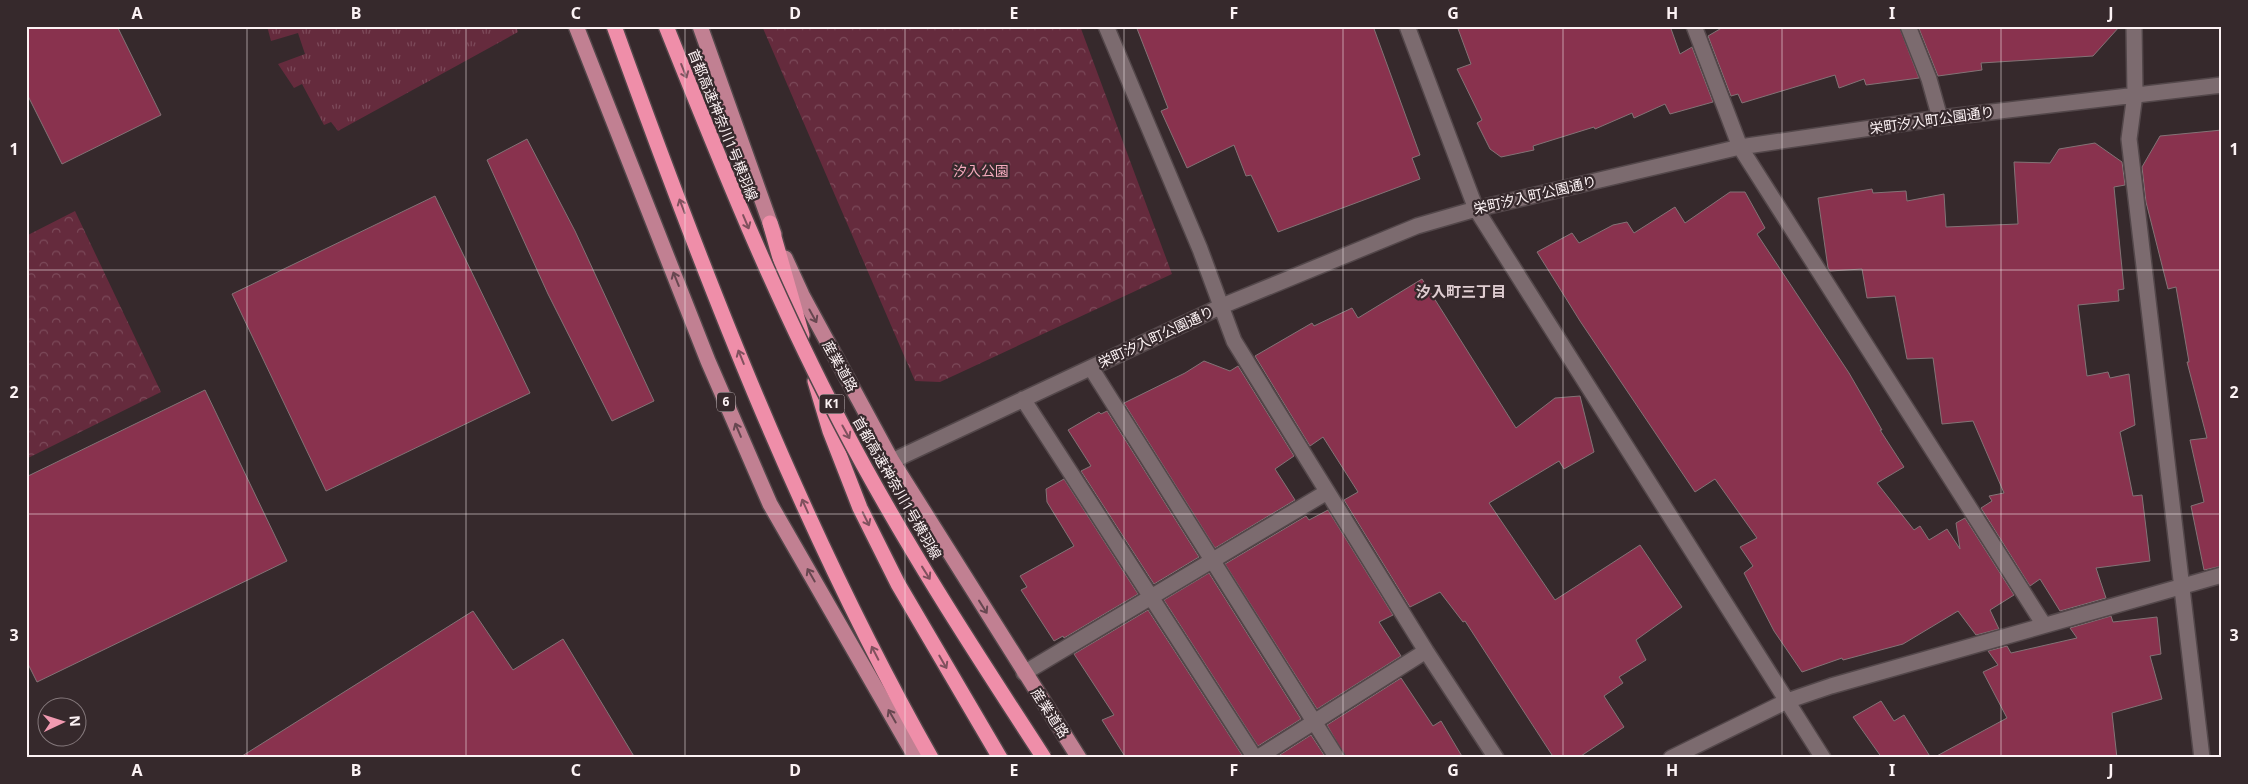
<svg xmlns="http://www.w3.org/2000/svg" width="2248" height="784" font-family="'Noto Sans','Noto Sans JP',sans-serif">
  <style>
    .grass { fill: url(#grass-tufts) }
    .park { fill: url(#park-crowns) }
    .building { fill: #89324e; stroke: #837376 }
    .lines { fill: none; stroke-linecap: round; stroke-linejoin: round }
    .minor-casing { stroke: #53474a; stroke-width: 18 }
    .major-casing { stroke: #53474a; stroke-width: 18 }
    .highway-casing { stroke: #53474a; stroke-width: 18 }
    .minor { stroke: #7c6b6f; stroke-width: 15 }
    .major { stroke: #c18092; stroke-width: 15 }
    .highway { stroke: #ef8ea9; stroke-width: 15 }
    .highway-bridge-casing { stroke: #53474a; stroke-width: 18; stroke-linecap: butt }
    .highway-bridge { stroke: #ef8ea9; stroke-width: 15 }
    .oneway { stroke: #80515e }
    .oneway2 { stroke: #674750 }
    .grid { fill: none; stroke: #fcf2f4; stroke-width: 1; stroke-opacity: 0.55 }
    .labels { text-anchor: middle; stroke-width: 4.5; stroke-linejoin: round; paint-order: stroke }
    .shield { fill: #36292c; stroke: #c1b6b8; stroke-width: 1 }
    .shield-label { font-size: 12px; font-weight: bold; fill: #fcf2f4 }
    .street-label { font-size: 14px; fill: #fcf2f4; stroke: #36292c }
    .park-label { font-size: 14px; fill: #f6abbe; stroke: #36292c }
    .neighbourhood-label { font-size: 15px; font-weight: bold; fill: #dfcdd1; stroke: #36292c }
    .neatline { fill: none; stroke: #fcf2f4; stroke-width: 2 }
    .grid-label { font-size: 16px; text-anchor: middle; font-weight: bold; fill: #fcf2f4 }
  </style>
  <defs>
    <pattern id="grass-tufts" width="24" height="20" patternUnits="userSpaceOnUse" patternTransform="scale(1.25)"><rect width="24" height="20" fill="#652b3d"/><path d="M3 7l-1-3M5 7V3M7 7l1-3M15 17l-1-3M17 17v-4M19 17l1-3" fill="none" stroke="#7c4a5a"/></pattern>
    <pattern id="park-crowns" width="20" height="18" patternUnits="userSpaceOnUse" patternTransform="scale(1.25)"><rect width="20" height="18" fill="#652b3d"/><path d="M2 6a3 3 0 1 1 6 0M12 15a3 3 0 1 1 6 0" fill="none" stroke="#7c4a5a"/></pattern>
  </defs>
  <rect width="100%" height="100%" fill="#36292c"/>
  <!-- grass -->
  <path class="grass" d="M267,26h249l2,6 -180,99 -7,-9 -7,3 -22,-41 -8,4 -16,-24 27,-10 -7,-21 -27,8z"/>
  <!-- park -->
  <path class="park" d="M762,26h318l92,248 -232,108 -25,-1z
    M75,211l86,181 -135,67v-223z"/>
  <!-- building -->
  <path class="building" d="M26,26h91l44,89 -99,49 -36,-72z
    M1136,26h237l47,129 -8,3 8,21 -142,53 -27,-57 -5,1 -12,-31 -47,23 -26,-57 7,-3z
    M1457,26h213l10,28 12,-7 21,55 -43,12 -5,-10 -31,14 -2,-5 -37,16 -1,-2 -61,19 1,4 -33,7 -11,-8 -13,-26 5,-3 -25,-51 14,-5z
    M1725,26h174l20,52 -53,7 -2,-6 -25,9 -4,-13 -93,28 -4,-9 -7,2 -23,-60z
    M1918,26h202l-27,30 -112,7 1,7 -44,6z
    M2222,130v436l-18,4 -13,-64 13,-4 -14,-62 17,-2 -20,-76h2l-13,-75 -8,2 -22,-87 -4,-35 18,-31z
    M527,139l48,92 79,170 -42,20 -64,-127 -61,-134z
    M2095,143l27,19 3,23 -11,2 10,102 -6,1 1,11 -41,4 9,71 21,-4 2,6 19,-4 6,51 -15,7 13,64 9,-1 8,66 -54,7 10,30 -46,13 -20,-32 -10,7 -49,-78 11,-7 -3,-5 15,-3 -31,-72 -31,3 -9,-66 -26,1 -12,-63 -28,2 -5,-29 -32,2 -2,-3 -10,-70 54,-9 1,4 33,-2 1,10 37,-7 2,33 72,-3 -4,-62 36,1 9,-14z
    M1730,192h15l20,36 -8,6 92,139 33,57h-2l24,37 -27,16 37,47 6,-4 9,14 18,-11 13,20 -4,-26 9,-5 49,77 -24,15 9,19 -23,6 -18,-24 -55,33 -60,16 -1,-2 -40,14 -28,-41 -30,-58 9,-7 -13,-19 17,-9 -42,-59 -20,13 -115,-171 -43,-69 35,-19 7,10 34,-18 14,-3 7,11 41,-26 10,16z
    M435,196l95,197 -204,98 -94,-197z
    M1422,279l94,149 39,-30 25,-2 14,56 -30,17 -5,-8 -70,42 66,97 85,-55 42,62 -46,33 10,20 -27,17 4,6 -19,13 20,31 -46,31h-24l-89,-137 -2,1 -23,-30 -30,15 -66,-107 14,-8 -35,-55 -13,9 -55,-90 57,-33 2,3 38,-18 6,10z
    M1204,361l26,10 8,-5 56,90 -19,13 20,31 -80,48 -91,-145 61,-30z
    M205,390l82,171 -250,121 -11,-22v-183z
    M1107,411l92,146 -45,27 -73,-113 10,-5 -23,-36 31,-18 2,2z
    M1064,479l74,115 -74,44 -1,-2 -9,5 -33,-51 6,-3 -7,-11 54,-30 -27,-44 -1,-13z
    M1328,510l65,105 -14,7 22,34 -84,53 -92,-145 81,-48 3,4z
    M1209,573l92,146 -43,27 -94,-146z
    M1148,610l96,148h-118l-24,-38 12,-5 -40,-61z
    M473,611l40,59 50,-31 72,119h-396z
    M2111,616l2,6 44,-5 4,37 -11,2 12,43 -50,14 5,45h-184l74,-40 -24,-46 15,-7 -10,-14 19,-5 4,7 66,-15 -7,-10z
    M1401,678l32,48 8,-5 22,37h-117l-19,-33z
    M1881,701l13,20 10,-6 27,43h-49l-29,-41z
    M1311,735l15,23h-51z"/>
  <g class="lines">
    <!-- minor casing -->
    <g class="minor-casing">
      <path id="minor" d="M1106,26l94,223 34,92 192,310 70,107
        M1407,26l69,183 347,549
        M1694,26l46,121 304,478
        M1908,26l21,53 11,39
        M2134,26l1,68 -6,45 73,619
        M1091,368l246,390
        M1023,399l232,359
        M892,461l330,-155 195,-80 59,-17 264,-62 200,-29 282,-33
        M1024,673l303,-181
        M1257,758l169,-107
        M1671,758l116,-57 44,-15 391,-111"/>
    </g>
    <!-- major casing -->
    <g class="major-casing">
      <path id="major" d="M576,26l132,335 62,143 146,254
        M700,26l74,208
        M785,258l17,37 90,166 187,297"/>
    </g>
    <!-- highway casing -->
    <g class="highway-casing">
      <path id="highway" d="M614,26c90,250 186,500 317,732
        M770,223l32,112
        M815,381l15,50 30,77 38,76 102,174"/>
    </g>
    <!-- minor -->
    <use href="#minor" class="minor"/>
    <!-- major -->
    <use href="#major" class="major"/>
    <!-- highway -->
    <use href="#highway" class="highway"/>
    <!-- highway-bridge casing -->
    <g class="highway-bridge-casing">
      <path id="highway-bridge" d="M666,26c54,135 108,270 176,399 60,115 131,224 202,333"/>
    </g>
    <!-- highway-bridge -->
    <use href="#highway-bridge" class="highway-bridge"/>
  </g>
  <!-- one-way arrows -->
  <defs><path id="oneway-shaft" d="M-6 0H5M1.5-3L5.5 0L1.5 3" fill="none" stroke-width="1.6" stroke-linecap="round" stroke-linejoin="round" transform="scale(1.25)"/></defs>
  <g class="oneway">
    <use href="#oneway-shaft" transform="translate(684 71) rotate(68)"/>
    <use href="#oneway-shaft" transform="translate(682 206) rotate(-111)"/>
    <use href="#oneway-shaft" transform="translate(746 222) rotate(67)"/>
    <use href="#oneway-shaft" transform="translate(741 357) rotate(-112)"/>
    <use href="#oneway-shaft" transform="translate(846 432) rotate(61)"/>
    <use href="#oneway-shaft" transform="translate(805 506) rotate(-114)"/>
    <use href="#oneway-shaft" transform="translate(866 519) rotate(64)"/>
    <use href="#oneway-shaft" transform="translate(926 573) rotate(58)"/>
    <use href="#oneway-shaft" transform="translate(875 653) rotate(-117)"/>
    <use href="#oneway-shaft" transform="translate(943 662) rotate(60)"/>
  </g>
  <g class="oneway2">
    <use href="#oneway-shaft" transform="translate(676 279) rotate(-112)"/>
    <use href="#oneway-shaft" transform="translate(813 316) rotate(61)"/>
    <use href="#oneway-shaft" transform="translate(738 430) rotate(-113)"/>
    <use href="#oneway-shaft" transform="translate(811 575) rotate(-120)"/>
    <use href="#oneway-shaft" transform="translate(983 607) rotate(58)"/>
    <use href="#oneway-shaft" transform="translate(892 716) rotate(-120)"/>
  </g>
  <!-- grid -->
  <path class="grid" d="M247,26v732M466,26v732M685,26v732M905,26v732M1124,26v732M1343,26v732M1563,26v732M1782,26v732M2001,26v732M26,270h2196M26,514h2196"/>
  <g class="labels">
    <!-- shield labels -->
    <g class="shield">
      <rect x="717" y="392.5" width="18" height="19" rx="4"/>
      <rect x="819.5" y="394.5" width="25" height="19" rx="4"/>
    </g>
    <g class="shield-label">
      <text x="726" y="406">6</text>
      <text x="832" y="408">K1</text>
    </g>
    <!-- street labels -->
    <g class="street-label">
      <text transform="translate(1932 120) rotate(-8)" y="5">栄町汐入町公園通り</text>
      <text transform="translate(723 125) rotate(68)" y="5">首都高速神奈川1号横羽線</text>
      <text transform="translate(1535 195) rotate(-13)" y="5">栄町汐入町公園通り</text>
      <text transform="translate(1156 337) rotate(-25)" y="5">栄町汐入町公園通り</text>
      <text transform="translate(840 366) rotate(61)" y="5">産業道路</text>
      <text transform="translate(897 488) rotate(60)" y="5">首都高速神奈川1号横羽線</text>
      <text transform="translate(1050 713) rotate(57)" y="5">産業道路</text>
    </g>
    <!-- park labels -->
    <g class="park-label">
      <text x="981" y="176">汐入公園</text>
    </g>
    <!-- neighbourhood labels -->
    <g class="neighbourhood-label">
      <text x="1461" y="297">汐入町三丁目</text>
    </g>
  </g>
  <!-- border -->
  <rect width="2248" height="784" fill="none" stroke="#36292c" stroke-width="55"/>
  <!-- north arrow -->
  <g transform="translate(62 722) rotate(86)"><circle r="24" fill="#36292c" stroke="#85797c"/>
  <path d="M0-4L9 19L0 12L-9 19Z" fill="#f19ab1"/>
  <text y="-8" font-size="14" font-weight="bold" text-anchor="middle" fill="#fcf2f4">N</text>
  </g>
  <rect x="28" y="28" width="2192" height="728" class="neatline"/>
  <g class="grid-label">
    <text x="137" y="19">A</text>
    <text x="356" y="19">B</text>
    <text x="576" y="19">C</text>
    <text x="795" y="19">D</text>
    <text x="1014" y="19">E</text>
    <text x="1234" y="19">F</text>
    <text x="1453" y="19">G</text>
    <text x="1672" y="19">H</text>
    <text x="1892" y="19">I</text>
    <text x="2111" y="19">J</text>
    <text x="14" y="155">1</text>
    <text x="2234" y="155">1</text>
    <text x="14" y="398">2</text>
    <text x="2234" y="398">2</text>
    <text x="14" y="641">3</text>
    <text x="2234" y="641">3</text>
    <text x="137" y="776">A</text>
    <text x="356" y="776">B</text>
    <text x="576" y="776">C</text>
    <text x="795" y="776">D</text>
    <text x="1014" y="776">E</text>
    <text x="1234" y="776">F</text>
    <text x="1453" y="776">G</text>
    <text x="1672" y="776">H</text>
    <text x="1892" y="776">I</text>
    <text x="2111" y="776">J</text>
  </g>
</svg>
